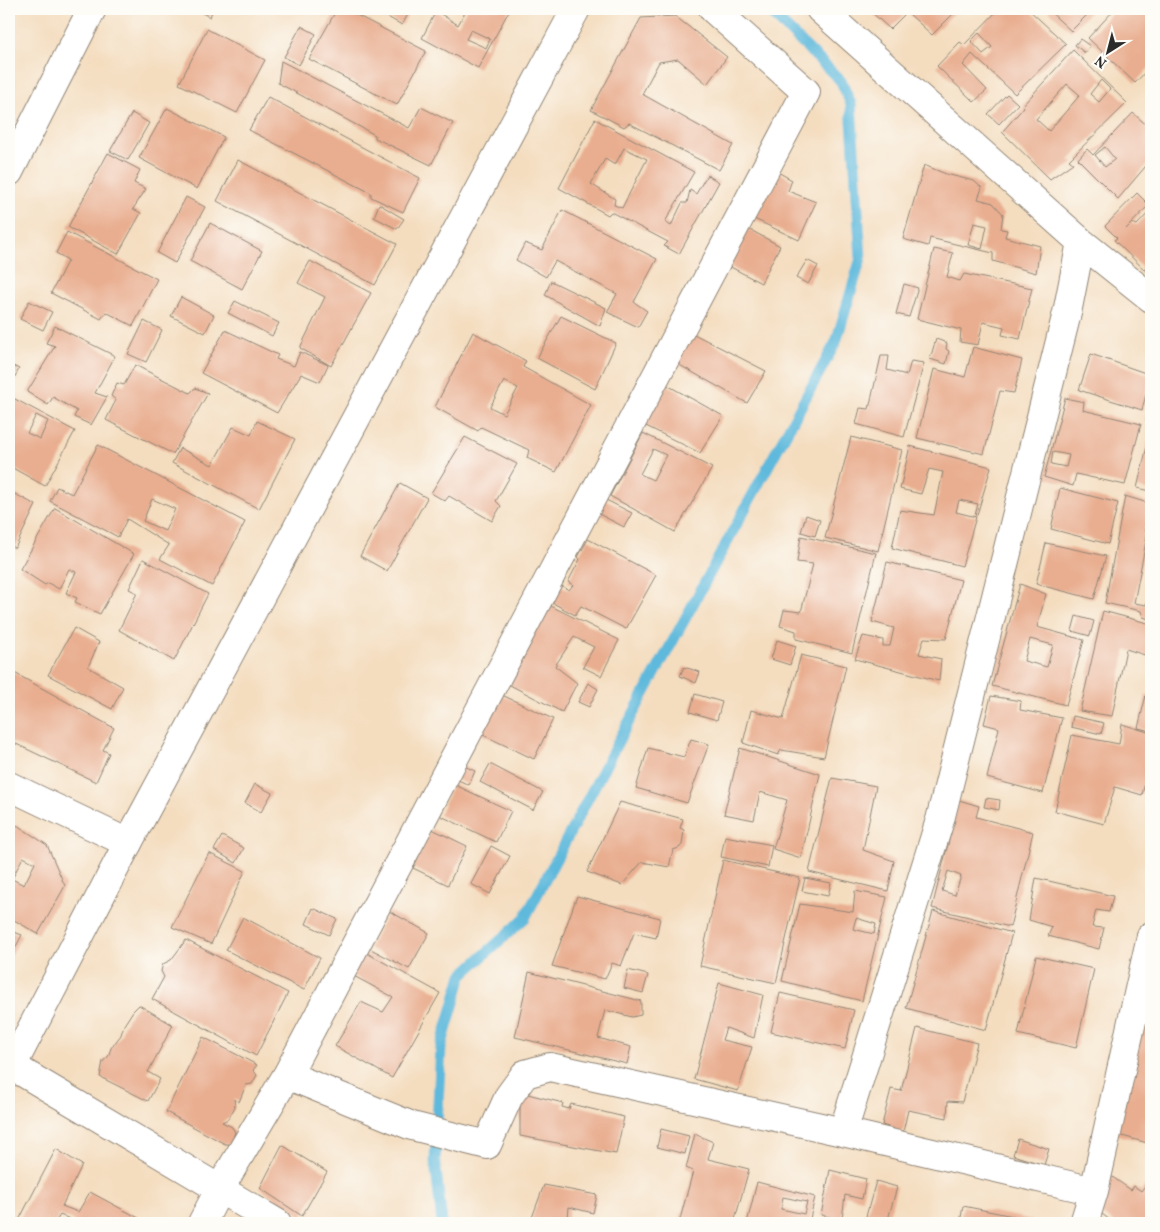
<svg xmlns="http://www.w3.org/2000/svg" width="1160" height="1232" font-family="Vollkorn,serif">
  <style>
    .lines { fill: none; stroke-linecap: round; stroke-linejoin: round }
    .stream { stroke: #5eb9dc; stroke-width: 11 }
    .building { fill: #e9ae90; fill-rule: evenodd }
    .minor-casing { stroke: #908475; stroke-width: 30 }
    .tertiary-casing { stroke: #908475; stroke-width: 30 }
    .minor { stroke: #fff; stroke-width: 28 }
    .tertiary { stroke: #fff; stroke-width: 28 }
  </style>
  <rect width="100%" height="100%" fill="#fdfcf7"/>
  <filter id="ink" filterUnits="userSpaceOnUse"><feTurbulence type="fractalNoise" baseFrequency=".02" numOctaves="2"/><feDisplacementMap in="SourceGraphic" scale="10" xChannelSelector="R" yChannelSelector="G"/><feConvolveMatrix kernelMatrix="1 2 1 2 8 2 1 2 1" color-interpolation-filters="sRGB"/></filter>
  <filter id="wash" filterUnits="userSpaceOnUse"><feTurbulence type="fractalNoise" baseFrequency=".0096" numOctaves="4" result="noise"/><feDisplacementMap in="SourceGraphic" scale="20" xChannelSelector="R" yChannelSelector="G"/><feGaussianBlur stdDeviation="1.12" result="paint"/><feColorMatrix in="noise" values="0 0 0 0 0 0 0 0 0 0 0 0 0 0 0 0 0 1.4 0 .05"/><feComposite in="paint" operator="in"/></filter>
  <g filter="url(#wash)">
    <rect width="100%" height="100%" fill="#f4ddbf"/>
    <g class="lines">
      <!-- stream -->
      <path class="stream" d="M525,918l95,-180 216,-396 25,-84 -10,-154 -10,-23 -74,-72
        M442,1223l-7,-62 6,-114 21,-72 63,-57 3,-6"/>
    </g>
    <g id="blocks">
      <!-- building -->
      <path class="building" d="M194,9h19l-3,8z
        M337,9h8l81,42 -29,54 -88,-46z
        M373,9h38l-9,16z
        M467,9h43l-32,59 -56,-30 14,-27 22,14zM471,30l19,9 -4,9 -20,-9z
        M872,9h86l-26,26 -25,-23 -17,17 -20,-18z
        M999,9h29l38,35 -51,50 -43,-40 -9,11 24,25 -13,12 -37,-36 23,-24 4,3zM979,33l13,14 -9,7 -12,-13z
        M1047,9h46l-22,22z
        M1115,9h36v57l-16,17 -47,-45z
        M675,16l52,41 -20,27 -29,-25 -19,3 -17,32 91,51 -14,25 -90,-47 -5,4 -33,-17 50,-92z
        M301,26l15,8 -17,31 -15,-8z
        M207,29l58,31 -28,53 -58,-29z
        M1080,39l10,7 -5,7 -10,-8z
        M1073,50l54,53 -58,57 4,3 -23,16 -48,-47 22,-25 -1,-2zM1101,80l9,9 -11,13 -9,-8zM1067,84l13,11 -31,36 -13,-12z
        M281,61l128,67 12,-21 32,16 -22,42 -56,-27v-3l-97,-52z
        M1007,94l11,10 -19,20 -11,-10z
        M268,97l152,81 -17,34 -32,-15v-4l-122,-63z
        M167,108l57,29 -27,52 -58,-31z
        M132,113l17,10 -21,37 -18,-9z
        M1133,113l18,16v31l-33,39 -40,-40 9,-10 6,6zM1105,147l10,12 -10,8 -10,-12z
        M595,119l99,53 -29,50 6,4 11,-23h5l3,-13 6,4 11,-19 12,7 -40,72 -15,-8 4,-4 -57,-30 -3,3 -49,-27zM624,148l23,11 -25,49 -8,-3 1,-6 -24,-15 14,-25 10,6z
        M108,153l32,17 -6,13 12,6 -13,20 8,4 -23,41 -50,-27z
        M238,160l159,84 -22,41 -158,-84z
        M924,165l22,9 28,7 8,7 -4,11 15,4 10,11 -2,15 6,1 -2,7 35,9 -4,27 -43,-12v-8l-63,-15 -2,8 -25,-7zM974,223l13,3 -5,23 -14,-4z
        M776,171l16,9 -4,11 28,11 -17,38 -49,-23z
        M1137,193l12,12 -23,24 6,-6 5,2 14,-15v50l-6,8 6,5v3l-37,-36 3,-2 -12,-12z
        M186,197l19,10 -30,56 -18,-10z
        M379,204l25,15 -7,10 -23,-12z
        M562,210l95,49 -23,43 13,9 -9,16 -31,-15 10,-18 -62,-33 -9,16 -30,-17 9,-17 17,7z
        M210,223l52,28 -20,38 -52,-28z
        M745,227l35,19 -19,37 -36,-19z
        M67,232l90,47 -24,47 -27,-14 -5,7 -50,-26 17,-33 -12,-7z
        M934,249l19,4 -6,24 13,4 4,-7 68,14 -12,51 -18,-4 2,-8 -21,-5 -5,23 -18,-3 1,-12 -44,-11z
        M807,260l11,6 -10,18 -12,-6z
        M310,261l61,32 -40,73 -31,-18 25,-51 -27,-14z
        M551,281l55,27 -6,18 -55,-31z
        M904,284l14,4 -9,29 -13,-3z
        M181,297l33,18 -9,18 -34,-17z
        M29,301l23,11 -9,18 -23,-11z
        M235,301l44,22 -7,13 -44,-23z
        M561,316l55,27 -21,46 -58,-31z
        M144,321l18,9 -16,32 -18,-8z
        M55,326l60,30 -20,37 12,4 -16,28 -17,-8 3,-6 -24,-14 -5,8 -21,-13 28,-46 -9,-3z
        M225,330l53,25 -2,4 18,7 6,-14 28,13 -8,17 -19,-8 -24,39 -76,-40z
        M473,332l53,29 -3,6 68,38 -35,67 -29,-14 2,-8 -48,-23 -3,4 -43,-24zM504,381l14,7 -14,26 -14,-7z
        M692,333l74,38 -19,32 -71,-40z
        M936,339l11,4 -1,6 3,2 -3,13 -16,-5z
        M973,347l49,13 -8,33 -14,-2 -16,63 -67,-16 17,-69 31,8z
        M1091,354l60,21 -9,35 -63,-20z
        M881,356h8l-2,14 20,5 4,-14 13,2 -20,74 -48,-13 4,-16 9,1z
        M9,364l10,5 -8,15 -2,-1z
        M135,365l55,28 5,-5 13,5 -35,61 -67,-34 10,-20 -5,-4 6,-13 7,2z
        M667,385l56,31 -23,37 -56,-28z
        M13,398l62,33 -30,55 -36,-20v-60zM36,415l12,6 -8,18 -13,-6z
        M1065,398l19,4 -1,8 58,14 -16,61 -49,-11 -3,12 -29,-9zM1053,452l16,3 -3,12 -15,-3z
        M1151,403v17h-5z
        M257,421l38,18 -36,70 -87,-46 8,-15 32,17 21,-38 18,8z
        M1151,430v61l-14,-3z
        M643,433l69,35 -37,64 -65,-36zM653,449l13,6 -13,25 -13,-6z
        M465,437l52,27 -21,37 5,5 -9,15 -43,-25 -4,5 -14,-8z
        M851,437l51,13 -24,101 -53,-13z
        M98,445l147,77 -33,64 -52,-27 9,-14 -42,-26 -9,18 -68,-36 7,-14 15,7zM152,499l23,10 -10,22 -22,-10z
        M910,446l81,21 -14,48h-2l3,-11 -19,-4 -3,12 20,5 -14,49 -70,-18 8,-38 34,5 9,-43 -14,-3 -8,25 -21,-5z
        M400,483l27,15 -40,73 -27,-15z
        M1060,488l58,15 -10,41 -57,-15z
        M9,491l27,14 -21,43 -6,-3z
        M1125,496l26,8v18h-4l-2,8 3,1 -14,72 12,2 5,-20v35l-8,-3 -2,-6 -36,-8z
        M604,499l28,14 -8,14 -27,-14z
        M55,508l79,46 -34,60 -25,-12 2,-4 -11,-5 10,-21 -7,-3 -10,20 -11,-6 -3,2 -25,-16z
        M806,515l14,5 -5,16 -14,-4z
        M801,536l75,17 -24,100 -56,-14v-8l-16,-5 4,-16 17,2 12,-48 -16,-2z
        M588,539l68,36 -30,54 -45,-23 -6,9 -24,-13 9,-17 9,5 4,-5 -5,-3 12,-23 -2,-2z
        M1046,543l60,13 -12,43 -58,-15z
        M143,559l65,35 -34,67 -55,-31 18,-37 -8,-4z
        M887,562l74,18 -15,59 -22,-1 -5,16 22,5 -2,22 -84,-22 8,-23 20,4v6h7l4,-18 -22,-6z
        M1020,584l26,10 -9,33 47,13 -18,65 -74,-19zM1030,639l23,6 -6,22 -23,-6z
        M547,604l72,36 -18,36 -18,-9 11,-20 -20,-10 -19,29 22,17 -15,29 -56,-29z
        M1103,611l48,13v33l-25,-8 -14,67 -32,-5z
        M1076,616l18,5 -4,15 -18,-5z
        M74,628l25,14 -11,25 35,20 -11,22 -64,-34z
        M777,640l19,6 -6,19 -19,-6z
        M801,655l45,11 -22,91 -43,-7 -3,5 -35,-12 8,-33 32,9z
        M684,667l16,5 -4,11 -16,-7z
        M9,670l105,58 -11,22 6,3 -13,29 -84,-40 -3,5z
        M588,683l10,6 -9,18 -11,-5z
        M500,694l53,25 -19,40 -53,-25z
        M695,694l27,8 -5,18 -27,-8z
        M1146,695l5,2v34l-13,-3z
        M991,696l30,5 -1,9 42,8 -19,75 -56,-15 12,-50 -15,-4z
        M1073,716l31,7 -3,11 -30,-7z
        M1122,724l29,9v25l-9,37 -27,-8 -11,37 -49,-13 17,-76 47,9z
        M691,739l18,5 -22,59 -51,-15 12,-40 36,9z
        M740,748l80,26 -19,84 -28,-9 14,-49 -27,-8 -6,28 -30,-6z
        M490,764l53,28 -10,18 -53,-28z
        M462,765l13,6 -6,14 -13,-6z
        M832,778l44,8 -13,64 31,11 -6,30 -79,-19z
        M255,784l17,9 -11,19 -16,-9z
        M453,784l58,27 -15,31 -57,-27z
        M986,798l14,2 -1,10 -15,-3z
        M959,800l20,6 -3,11 57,15 -23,95 -78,-19zM948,871l13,5 -6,19 -13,-4z
        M620,802l63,17 -3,9 4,2 -2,15 -3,3 -6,2 -4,17 -27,-5 -20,23 -35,-13z
        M17,825l30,20 18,41 -27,48 -29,-17v-75zM23,857l12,6 -11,22 -12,-6z
        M432,829l35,17 -19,39 -35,-17z
        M222,836l22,12 -8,15 -22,-13z
        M725,836l47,9 -4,22 -47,-10z
        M491,846l19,10 -20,38 -19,-10z
        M209,853l36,18 -34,73 -39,-17z
        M723,860l77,18 -24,105 -76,-17z
        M805,878l26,5 -3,13 -26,-5z
        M1036,878l77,18 -4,16 -13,-2 -4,17 12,1 -5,21 -51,-13 4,-9 -23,-7z
        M855,891l32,6 -25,104 -80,-20 18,-77 53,8zM856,918l20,6 -2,10 -21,-5z
        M577,896l83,22 -4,20 -22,-5 -13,33 -9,-3 -7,16 -53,-13z
        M313,908l24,11 -8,16 -23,-11z
        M389,911l40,22 -20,36 -40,-21z
        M933,911l79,22 -26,97 -80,-22z
        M243,917l77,41 -16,32 -78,-40z
        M9,930l13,5 -13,25z
        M186,940l102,53 -32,63 -104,-57 12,-22 -3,-6 2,-7 8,-4z
        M363,951l77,42 -48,85 -57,-32 26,-44 22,10 10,-15 -43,-23z
        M1036,956l58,13 -18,79 -58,-14z
        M628,970l20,5 -5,18 -19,-5z
        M529,972l112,29v14l-9,2 -27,-7 -7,28 33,9 -4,17 -112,-27z
        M719,983l44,12 -9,43 -28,-10 -4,12 30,7 -14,44 -44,-12z
        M780,993l74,17 -9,39 -74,-17z
        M139,1005l34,20 -25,47 12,7 -12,22 -48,-24 3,-16 5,-4 3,-9 10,-13 3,-10 9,-14z
        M1144,1018l7,6v120l-36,-10z
        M917,1028l60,15 -15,59 -14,-1 -1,17 -39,-8 -5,22 -21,-7 9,-36 10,2z
        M203,1037l54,28 -4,5 4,5 -5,9 -6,1 -7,17 -5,-3 1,8 -7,12 -6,3 10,5 3,5 -4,12h-6l-59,-32z
        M520,1092l43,11 -1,4 7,2 2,-5 53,13 -8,37 -96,-18z
        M661,1129l28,7 -4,18 -28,-7z
        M695,1134l18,8 -5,17 41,10 -15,54h-55l14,-52 -7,-3z
        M1018,1139l31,10 -5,16 -31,-10z
        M282,1145l45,27 -25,44 -42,-28z
        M56,1149l26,16 -20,41 16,6 12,-20 58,31h-74l1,-2 -15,-6 -5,8h-34l-3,-1z
        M830,1170l36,9 -4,20 -17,-4 -3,25 -21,-5z
        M1104,1171l27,19 3,-4 7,5 10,-13v45h-37l-20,-15z
        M876,1181l21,6 -10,36h-11l-11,-3z
        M757,1182l58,15 -6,26h-62zM783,1197l24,5 -3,12 -23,-5z
        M544,1185l53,10 -4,18 -24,-6 -1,11 14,5h-52z
        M963,1206l70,14 -1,3h-72z
        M823,1218l18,5h-19z"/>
    </g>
  </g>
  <g filter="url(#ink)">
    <use href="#blocks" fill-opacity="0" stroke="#908475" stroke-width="1"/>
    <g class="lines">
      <!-- minor casing -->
      <g class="minor-casing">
        <path id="minor" d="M820,9l261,233 70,56
          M9,172l83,-163
          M9,786l119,57
          M12,1066l265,157
          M287,1075l125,51 75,19 22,-49 16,-22 25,-7 293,65 251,59
          M843,1132l97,-312 127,-507 14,-71
          M202,1223l17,-33 68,-115 519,-983 -93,-83
          M1084,1223l10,-32 57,-255"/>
      </g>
      <!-- tertiary casing -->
      <g class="tertiary-casing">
        <path id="tertiary" d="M9,1072l119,-229 448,-834"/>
      </g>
      <!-- minor -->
      <use href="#minor" class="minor"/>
      <!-- tertiary -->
      <use href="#tertiary" class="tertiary"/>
    </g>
  </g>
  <!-- margin -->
  <rect width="1160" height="1232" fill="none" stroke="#fdfcf7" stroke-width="30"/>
  <!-- north arrow -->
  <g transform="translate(1108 52) rotate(216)" stroke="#fdfcf7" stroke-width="4" paint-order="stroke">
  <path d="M0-4L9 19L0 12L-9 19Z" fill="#2b2b2b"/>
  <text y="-8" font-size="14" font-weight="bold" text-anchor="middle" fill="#2b2b2b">N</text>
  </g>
</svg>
